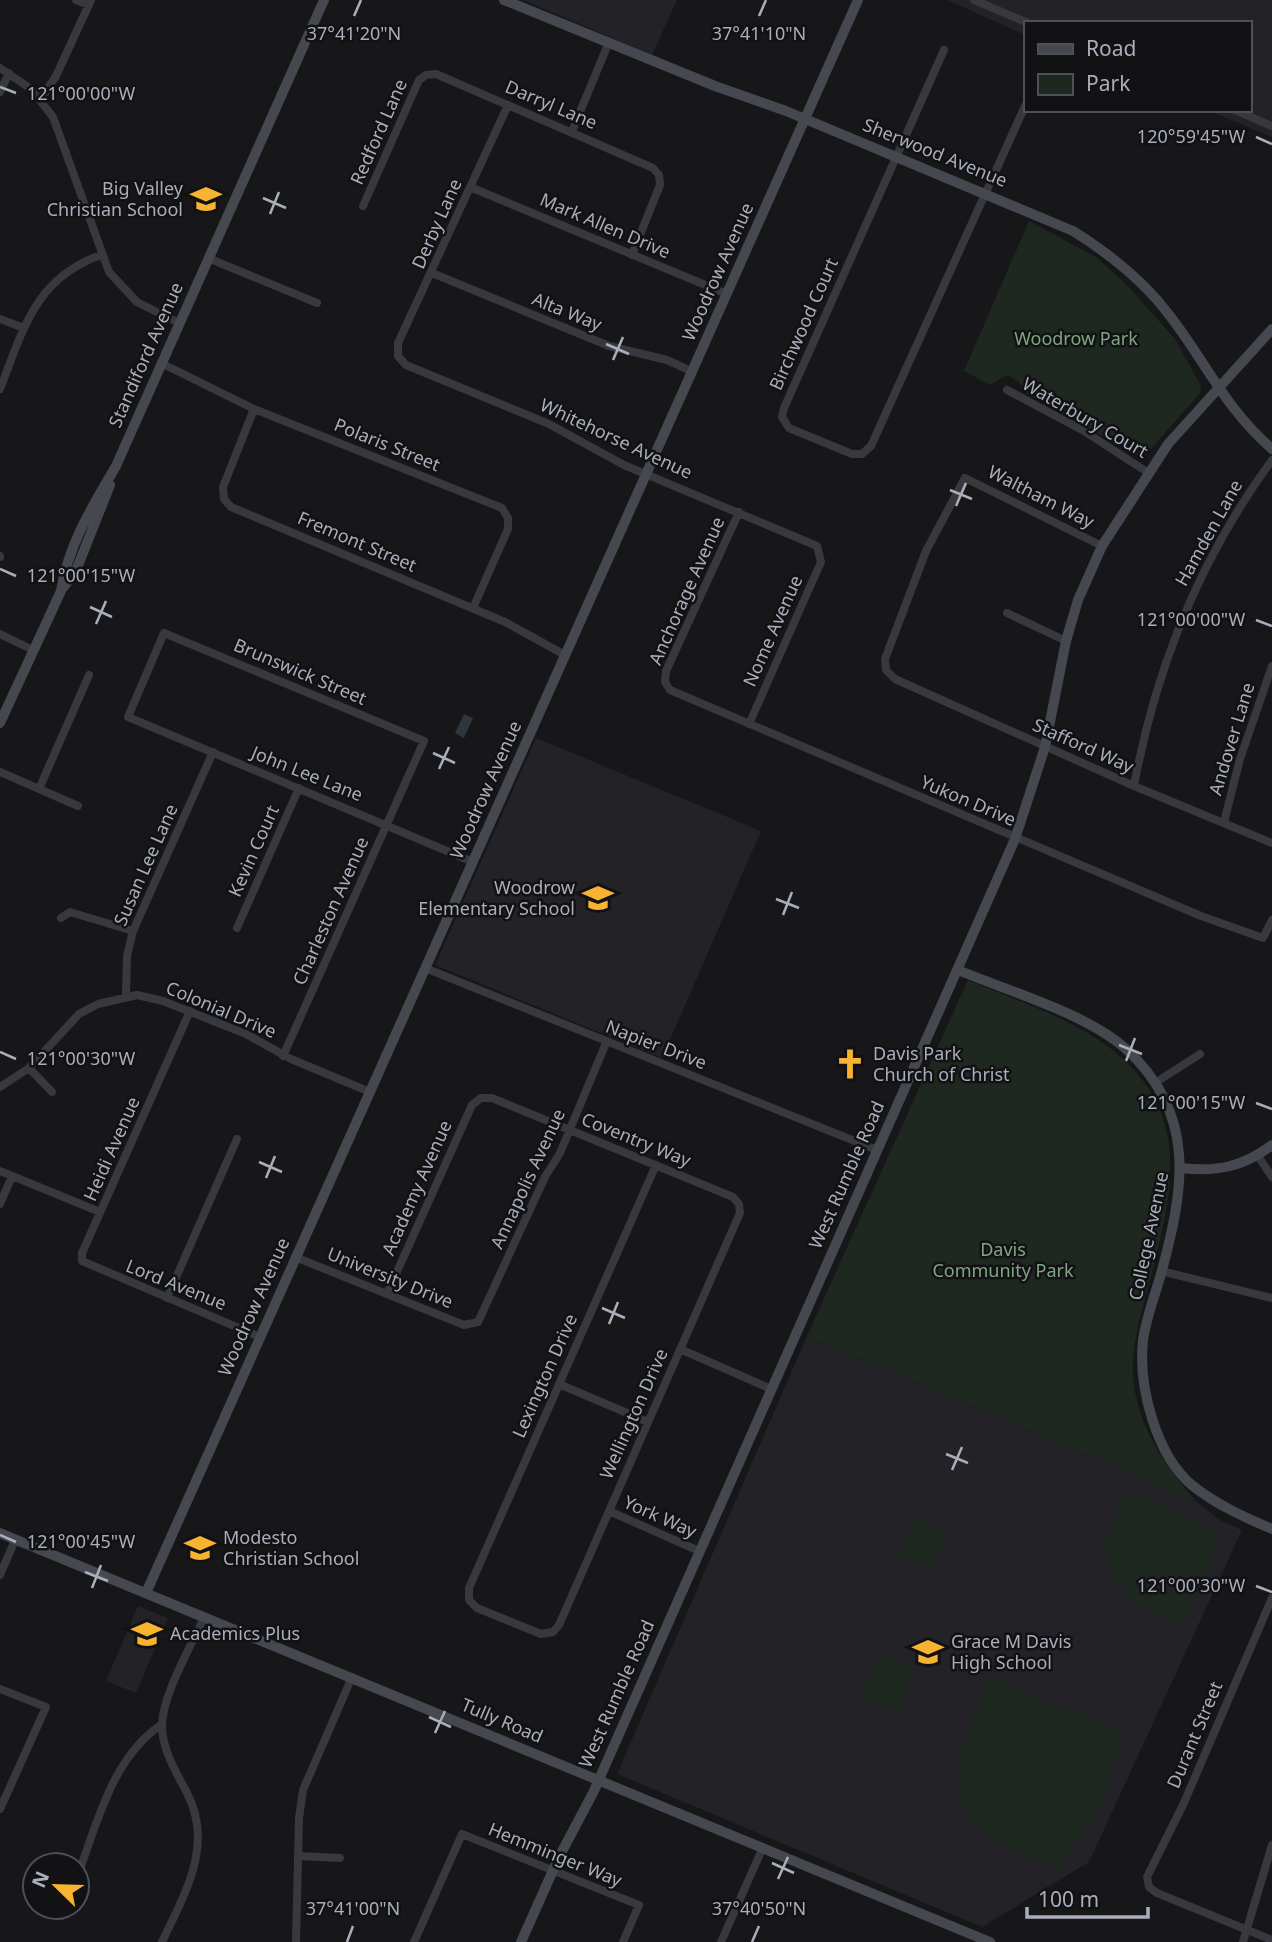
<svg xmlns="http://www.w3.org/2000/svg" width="1272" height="1942" font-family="'Noto Sans',sans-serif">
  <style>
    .built { fill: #232327 }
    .green { fill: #1f2820 }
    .water { fill: #2d363e }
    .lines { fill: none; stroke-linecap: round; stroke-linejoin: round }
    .street { stroke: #38393f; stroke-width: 8 }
    .secondary { stroke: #46484f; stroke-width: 10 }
    .ticks { fill: none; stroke: #a9aeba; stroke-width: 2.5 }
    .labels { text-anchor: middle; stroke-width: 5; stroke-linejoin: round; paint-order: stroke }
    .street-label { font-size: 18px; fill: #a9aeba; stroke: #121215 }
    .poi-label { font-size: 18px; fill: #a9aeba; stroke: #121215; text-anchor: start }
    .park-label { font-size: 18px; fill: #80a582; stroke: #121215 }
    .ticks-label { font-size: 18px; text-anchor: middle; fill: #a9aeba; stroke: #121215; stroke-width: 5; stroke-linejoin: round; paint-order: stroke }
  </style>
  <rect width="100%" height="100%" fill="#171719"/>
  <!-- built -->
  <path class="built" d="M523,0h154l-25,55z
    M947,0h325v137l-65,-27h42v-87h-224v12z
    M536,738l225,93 -99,227 -227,-93z
    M807,1336l389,165 22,18 24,11 -153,332 -107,65 -365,-153z
    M138,1606l30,12 -32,75 -30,-12z"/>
  <!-- green -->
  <path class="green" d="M1029,221l67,36 30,27 49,55 26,47 -1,7 -57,65 -116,-64 -9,-13 -11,-6 -17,10 -26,-14z
    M968,980c48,21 102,37 143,69 91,71 56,160 33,254 -8,29 -15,59 -9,89 8,43 33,77 61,109l-389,-165z
    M1127,1490l90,40 4,7 -39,90c-31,-11 -77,-37 -76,-76 0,-22 11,-42 21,-61z
    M912,1519l35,15 -14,35 -36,-14z
    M877,1654l37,16 -16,42 -39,-14z
    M991,1679l125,50 7,19 -26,60 -37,63c-19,-9 -42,-16 -59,-27 -72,-47 -40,-103 -10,-165z"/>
  <!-- water -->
  <path class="water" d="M464,714l9,4 -9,20 -9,-5z"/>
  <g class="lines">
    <!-- street -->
    <path class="street" d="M76,0l13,5
      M974,0l54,23
      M944,50l-160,358 -2,9 7,11 63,26h10l9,-8 154,-340
      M0,68l31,21 22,28 56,155 28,30 42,21
      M0,92l9,-19
      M41,99l15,-23 35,-76
      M508,105l-110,238v13l8,9 143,59 75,41 193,81 4,16 -72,162
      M1235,110l37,16
      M572,131l37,-89
      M470,187l257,107
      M363,206l56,-126 7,-5 10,-1 217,94 6,7 1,10 -28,70
      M208,258l109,45
      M432,273l177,73 58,14 26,12
      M0,319l24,9
      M161,363l93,46 248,99 6,10v11l-35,79
      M0,389c23,-59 35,-111 101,-134
      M1007,390l77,41 63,41
      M254,409l-31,78 1,12 7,8 274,115 60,33
      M739,512l-73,159 -1,11 5,8 531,226 62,22 9,-18
      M1102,546l-137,-68 -39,73 -41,108 1,11 9,9 239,107 138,57
      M0,556v1
      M1007,613l59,28
      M0,634l33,16
      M0,772l78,34
      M1134,786c22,-120 66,-228 138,-326
      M39,789l50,-114
      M1224,822l16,-63 32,-93
      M61,918l9,-6 63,19
      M237,928l62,-140
      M425,968l452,182
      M126,995l1,-39 6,-25 80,-179
      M190,1011l-108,242v8l178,76
      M283,1056l99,-221c14,-31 28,-63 42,-94l-260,-108 -36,84 345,145
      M29,1068l23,24
      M1155,1083l45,-29
      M0,1087l29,-19 50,-54 19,-10 39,-9 26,6 83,33 45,25 79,33
      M1258,1156l14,21
      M0,1171l100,41
      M0,1204l12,-28
      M295,1257l169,68 14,-3 67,-145 15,-24 46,-110
      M1161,1271l111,27
      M387,1294l85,-189 9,-7h11l241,99 6,7 1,9 -181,412 -6,7 -12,2 -64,-26 -8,-8v-12l187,-423
      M167,1298l70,-159
      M680,1349l91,40
      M559,1384l89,38
      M609,1511l90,40
      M0,1575l15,-35
      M1272,1598l-89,207 -36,72 2,10 8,6 115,47
      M0,1689l46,18 -46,102
      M298,1856l42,2
      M77,1877c21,-55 34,-118 85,-153
      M62,1916l3,-9
      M162,1942c23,-49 53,-98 24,-151 -10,-19 -24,-42 -24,-65 0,-31 29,-79 42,-109
      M296,1942l3,-124 4,-28 49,-113
      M414,1942l48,-108 177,71 -16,37
      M721,1942l42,-95
      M1243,1942l29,-97"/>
    <!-- secondary -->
    <path class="secondary" d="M504,0l211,86 71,25 287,120c37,23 71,50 97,85 37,48 55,92 102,133
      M61,590l14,-17 35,-88
      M0,723l61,-132c7,-46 32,-86 55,-125l208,-466
      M958,970c50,21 127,43 167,78 73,66 59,141 36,226 -6,21 -15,44 -18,66 -5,46 13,116 50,146 24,19 51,31 79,43
      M1182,1168c35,4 61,-1 90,-23
      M0,1533l990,409
      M146,1593l712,-1593
      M521,1942l38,-85 34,-64 422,-954 30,-92 21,-106 12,-41 24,-54 66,-102 104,-115"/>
  </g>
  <!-- ticks -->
  <path class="ticks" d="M354,16l7,-16M759,16l7,-16M0,87l16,6M1256,137l16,7M263,198l23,10M270,214l9,-22M606,344l23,10M613,360l10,-23M950,490l22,9M956,506l10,-23M0,569l16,7M90,607l22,10M1256,620l16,6M96,624l10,-23M433,753l22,10M439,769l10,-22M776,899l23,9M783,915l9,-23M1119,1045l23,9M0,1052l16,7M1126,1061l9,-23M1256,1103l16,6M259,1162l23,10M266,1178l9,-22M602,1308l23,10M609,1324l9,-22M946,1454l22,9M952,1470l10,-23M0,1535l16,7M85,1572l23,9M1256,1586l16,6M92,1588l9,-23M429,1717l22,10M435,1733l10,-22M772,1863l22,10M778,1879l10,-22M347,1942l6,-16M752,1942l7,-16"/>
  <!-- icons -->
  <defs>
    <g id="school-bare" transform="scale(2.415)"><path d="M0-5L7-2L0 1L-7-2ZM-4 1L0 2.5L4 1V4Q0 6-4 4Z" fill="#f8b431" stroke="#121215" stroke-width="2.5" paint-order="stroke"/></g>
    <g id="church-bare" transform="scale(2.415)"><path d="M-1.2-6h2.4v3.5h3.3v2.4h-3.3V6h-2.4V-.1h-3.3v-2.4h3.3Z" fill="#f8b431" stroke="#121215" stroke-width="2.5" paint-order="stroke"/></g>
  </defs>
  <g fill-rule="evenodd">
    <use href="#school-bare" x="206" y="199"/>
    <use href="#school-bare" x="598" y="898"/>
    <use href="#church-bare" x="850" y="1064"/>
    <use href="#school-bare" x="200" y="1548"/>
    <use href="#school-bare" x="147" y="1634"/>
    <use href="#school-bare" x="928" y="1652"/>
  </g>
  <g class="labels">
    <!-- street labels -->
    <g class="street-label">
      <text transform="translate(551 105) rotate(23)" y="6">Darryl Lane</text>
      <text transform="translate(379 132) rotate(-66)" y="6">Redford Lane</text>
      <text transform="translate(935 153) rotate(22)" y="6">Sherwood Avenue</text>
      <text transform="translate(437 224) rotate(-66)" y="6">Derby Lane</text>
      <text transform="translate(605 226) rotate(23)" y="6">Mark Allen Drive</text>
      <text transform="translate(718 272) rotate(-66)" y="6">Woodrow Avenue</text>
      <text transform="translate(567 312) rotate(22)" y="6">Alta Way</text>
      <text transform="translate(804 324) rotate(-66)" y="6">Birchwood Court</text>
      <text transform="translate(146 355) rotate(-66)" y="6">Standiford Avenue</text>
      <text transform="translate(1085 418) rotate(30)" y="6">Waterbury Court</text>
      <text transform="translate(616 439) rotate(25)" y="6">Whitehorse Avenue</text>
      <text transform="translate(387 445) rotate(22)" y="6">Polaris Street</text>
      <text transform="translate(1041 497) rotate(27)" y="6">Waltham Way</text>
      <text transform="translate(1209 533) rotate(-61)" y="6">Hamden Lane</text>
      <text transform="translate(357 542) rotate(23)" y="6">Fremont Street</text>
      <text transform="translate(687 591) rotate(-66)" y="6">Anchorage Avenue</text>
      <text transform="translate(773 631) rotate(-66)" y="6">Nome Avenue</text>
      <text transform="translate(300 672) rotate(23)" y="6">Brunswick Street</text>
      <text transform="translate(1232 739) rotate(-73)" y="6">Andover Lane</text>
      <text transform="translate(1083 746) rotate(24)" y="6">Stafford Way</text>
      <text transform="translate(307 774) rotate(22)" y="6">John Lee Lane</text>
      <text transform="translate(486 790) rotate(-66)" y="6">Woodrow Avenue</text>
      <text transform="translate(968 801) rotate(23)" y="6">Yukon Drive</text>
      <text transform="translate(254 851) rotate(-66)" y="6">Kevin Court</text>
      <text transform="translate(146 865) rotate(-66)" y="6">Susan Lee Lane</text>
      <text transform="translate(331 911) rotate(-66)" y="6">Charleston Avenue</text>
      <text transform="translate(221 1010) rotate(23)" y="6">Colonial Drive</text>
      <text transform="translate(656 1045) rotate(21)" y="6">Napier Drive</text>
      <text transform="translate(636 1140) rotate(22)" y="6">Coventry Way</text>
      <text transform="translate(112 1149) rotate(-66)" y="6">Heidi Avenue</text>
      <text transform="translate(847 1175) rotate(-66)" y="6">West Rumble Road</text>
      <text transform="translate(528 1179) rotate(-65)" y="6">Annapolis Avenue</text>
      <text transform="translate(417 1188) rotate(-66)" y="6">Academy Avenue</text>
      <text transform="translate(1149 1236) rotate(-78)" y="6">College Avenue</text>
      <text transform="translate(390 1278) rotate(22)" y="6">University Drive</text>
      <text transform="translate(176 1285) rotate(22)" y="6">Lord Avenue</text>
      <text transform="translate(254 1307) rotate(-66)" y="6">Woodrow Avenue</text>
      <text transform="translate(545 1376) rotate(-66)" y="6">Lexington Drive</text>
      <text transform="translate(634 1414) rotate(-66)" y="6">Wellington Drive</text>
      <text transform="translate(660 1517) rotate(24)" y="6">York Way</text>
      <text transform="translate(617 1694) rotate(-66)" y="6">West Rumble Road</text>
      <text transform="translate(502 1721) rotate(23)" y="6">Tully Road</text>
      <text transform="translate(1195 1735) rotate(-67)" y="6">Durant Street</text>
      <text transform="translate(555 1855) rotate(22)" y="6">Hemminger Way</text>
    </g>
    <!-- poi labels -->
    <g class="poi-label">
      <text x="183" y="195" text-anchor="end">Big Valley<tspan x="183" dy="21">Christian School</tspan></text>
      <text x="575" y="894" text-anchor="end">Woodrow<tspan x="575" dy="21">Elementary School</tspan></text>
      <text x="873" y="1060">Davis Park<tspan x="873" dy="21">Church of Christ</tspan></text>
      <text x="223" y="1544">Modesto<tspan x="223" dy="21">Christian School</tspan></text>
      <text x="170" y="1640">Academics Plus</text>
      <text x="951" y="1648">Grace M Davis<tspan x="951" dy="21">High School</tspan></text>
    </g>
    <!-- park labels -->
    <g class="park-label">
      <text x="1076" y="345">Woodrow Park</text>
      <text x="1003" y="1256">Davis<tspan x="1003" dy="21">Community Park</tspan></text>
    </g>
  </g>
  <g class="ticks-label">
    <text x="354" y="40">37°41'20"N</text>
    <text x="759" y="40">37°41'10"N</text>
    <text x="81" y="100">121°00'00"W</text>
    <text x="1191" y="143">120°59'45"W</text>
    <text x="81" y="582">121°00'15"W</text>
    <text x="1191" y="626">121°00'00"W</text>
    <text x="81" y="1065">121°00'30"W</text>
    <text x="1191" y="1109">121°00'15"W</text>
    <text x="81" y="1548">121°00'45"W</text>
    <text x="1191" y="1592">121°00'30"W</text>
    <text x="353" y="1915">37°41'00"N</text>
    <text x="759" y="1915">37°40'50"N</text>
  </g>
  <!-- legend -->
  <rect x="1024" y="21" width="228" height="91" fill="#121215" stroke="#4e5057" stroke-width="2"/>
  <rect x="1038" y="44" width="35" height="10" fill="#46484f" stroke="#4e5057" stroke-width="2"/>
  <text x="1086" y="56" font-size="21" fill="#a9aeba">Road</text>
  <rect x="1038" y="74" width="35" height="21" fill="#1f2820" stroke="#4e5057" stroke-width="2"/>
  <text x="1086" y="91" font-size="21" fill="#a9aeba">Park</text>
  <!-- north arrow -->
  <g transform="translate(56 1886) rotate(293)"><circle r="33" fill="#121215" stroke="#4e5057" stroke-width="2"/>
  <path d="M0-5L12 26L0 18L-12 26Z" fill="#f8b431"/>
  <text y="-10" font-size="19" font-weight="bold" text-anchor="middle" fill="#a9aeba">N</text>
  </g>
  <!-- scale -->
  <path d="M1027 1907v10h121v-10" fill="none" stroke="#a9aeba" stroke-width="3.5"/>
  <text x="1038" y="1907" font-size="21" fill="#a9aeba" stroke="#121215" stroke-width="5" paint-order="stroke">100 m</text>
</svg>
